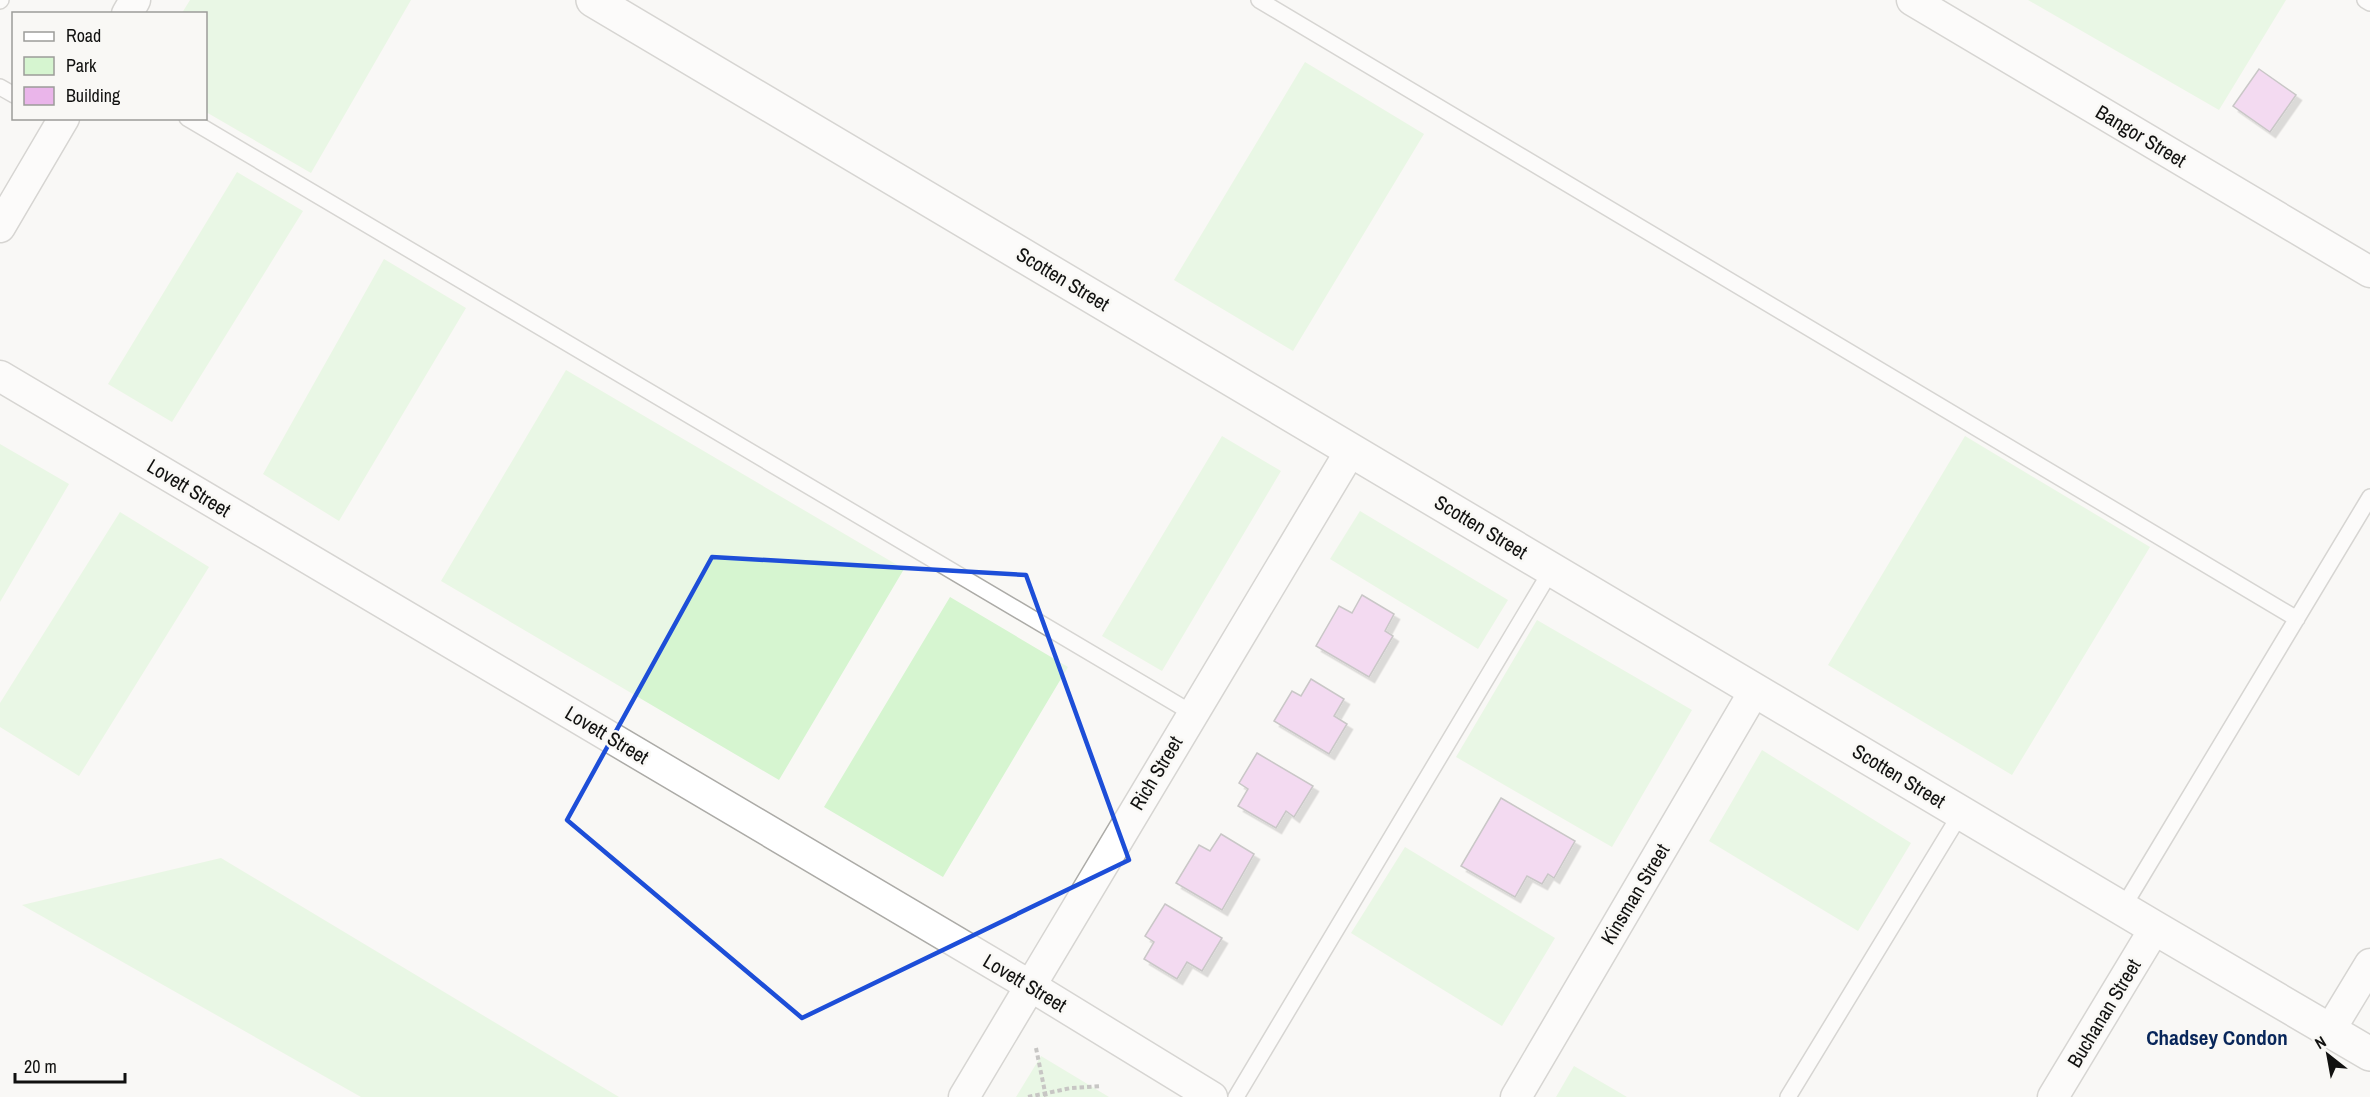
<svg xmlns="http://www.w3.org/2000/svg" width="2370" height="1097" font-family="'Archivo Narrow',sans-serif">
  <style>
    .green { fill: #d6f5d0 }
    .building { fill: #eab5ea; stroke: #8e8c8e; stroke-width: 1.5; filter: url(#shadow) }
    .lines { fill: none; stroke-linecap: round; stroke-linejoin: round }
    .lane-casing { stroke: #acaba7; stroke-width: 18 }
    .street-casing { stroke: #acaba7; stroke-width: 33 }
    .secondary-casing { stroke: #acaba7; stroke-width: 36 }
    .path { stroke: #8b8a88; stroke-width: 4; stroke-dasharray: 4.5 3; stroke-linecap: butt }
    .lane { stroke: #fff; stroke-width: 15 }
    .street { stroke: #fff; stroke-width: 30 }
    .secondary { stroke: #fff; stroke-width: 33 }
    .marked { fill: none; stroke: #1d4ed8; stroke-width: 4.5; stroke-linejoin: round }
    .labels { text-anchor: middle; stroke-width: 5; stroke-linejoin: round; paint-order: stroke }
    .street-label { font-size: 20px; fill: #111110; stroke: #f9f8f5 }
    .neighbourhood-label { font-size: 21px; font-weight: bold; fill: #08265a; stroke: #f9f8f5 }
  </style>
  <defs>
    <filter id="shadow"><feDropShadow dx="5.5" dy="5.5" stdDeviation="0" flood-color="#0004"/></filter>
  </defs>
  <rect width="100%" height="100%" fill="#f9f8f5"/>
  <!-- green -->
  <path class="green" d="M190,0h221l-100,173 -105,-61v-98l-24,-1z
    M2028,0h258l-67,110z
    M1305,62l119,72 -131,217 -119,-71z
    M237,172l66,39 -131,211 -64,-38z
    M384,259l82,49 -127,213 -76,-47z
    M566,370l338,199 -125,211 -338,-199z
    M1222,436l59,35 -119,200 -60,-35z
    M1965,436l185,111 -138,228 -184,-110z
    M0,444l69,40 -69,118z
    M1360,511l148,89 -30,49 -148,-90z
    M120,512l89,55 -130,209 -79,-49v-24z
    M950,597l118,70 -125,210 -119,-70z
    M1537,620l155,90 -80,137 -156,-90z
    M1762,750l149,93 -53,88 -149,-90z
    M1405,847l150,91 -53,88 -151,-93z
    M221,858l398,239h-258l-339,-192z
    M1041,1056l68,41h-93z
    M1574,1066l53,31h-71z"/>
  <!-- building -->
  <path class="building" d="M2259,69l37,26 -26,37 -37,-26z
    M1362,595l32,19 -9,17 8,5 -24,41 -53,-31 23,-40 13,7z
    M1311,679l33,20 -10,17 13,8 -18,30 -55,-33 18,-30 9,5z
    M1257,753l56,33 -19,31 -8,-6 -10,17 -38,-22 10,-17 -9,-6z
    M1501,798l74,43 -21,37 -6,-4 -6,10 -15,-8 -12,21 -54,-31z
    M1221,834l33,20 -32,56 -46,-27 23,-38 11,6z
    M1165,904l57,34 -20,33 -15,-9 -10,17 -33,-20 10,-17 -9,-6z"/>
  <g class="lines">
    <!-- lane casing -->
    <g class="lane-casing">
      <path id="lane" d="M1259,0l1038,619
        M2365,0l5,3
        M0,1l1,-1
        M0,87l14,8
        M187,118l1005,595
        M2122,909l248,-412
        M1236,1097l316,-528
        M1788,1097l173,-284"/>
    </g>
    <!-- street casing -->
    <g class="street-casing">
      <path id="street" d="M1912,0l458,272
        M127,14l8,-14
        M0,227l64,-109
        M0,376l1029,609 183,112
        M2330,1030l40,-66
        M964,1097l387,-647
        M1516,1097l239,-407
        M2053,1097l102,-169"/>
    </g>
    <!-- secondary casing -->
    <g class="secondary-casing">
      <path id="secondary" d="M593,0l1562,928 215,126"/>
    </g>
    <!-- path -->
    <path class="path" d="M1036,1048l10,49
      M1028,1097l43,-9 30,-2"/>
    <!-- lane -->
    <use href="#lane" class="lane"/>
    <!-- street -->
    <use href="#street" class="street"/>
    <!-- secondary -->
    <use href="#secondary" class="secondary"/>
  </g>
  <!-- marked area -->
  <path d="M0 0H2370V1097H0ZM712,557l314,18 103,285 -327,158 -235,-198z" fill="#f9f8f5" fill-opacity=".55" fill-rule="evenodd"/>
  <path class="marked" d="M712,557l314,18 103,285 -327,158 -235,-198z"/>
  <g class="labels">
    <!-- street labels -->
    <g class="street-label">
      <text transform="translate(2141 136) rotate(31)" y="7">Bangor Street</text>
      <text transform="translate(1063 279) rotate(31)" y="7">Scotten Street</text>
      <text transform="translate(189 488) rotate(31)" y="7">Lovett Street</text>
      <text transform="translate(1481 527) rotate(31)" y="7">Scotten Street</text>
      <text transform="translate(607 735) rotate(31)" y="7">Lovett Street</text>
      <text transform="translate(1156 773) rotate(-59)" y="7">Rich Street</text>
      <text transform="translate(1899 776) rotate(31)" y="7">Scotten Street</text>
      <text transform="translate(1635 894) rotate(-59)" y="7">Kinsman Street</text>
      <text transform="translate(1025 983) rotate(31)" y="7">Lovett Street</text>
      <text transform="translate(2104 1013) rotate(-59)" y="7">Buchanan Street</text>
    </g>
    <!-- neighbourhood labels -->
    <g class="neighbourhood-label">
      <text x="2217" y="1045">Chadsey Condon</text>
    </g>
  </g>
  <!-- legend -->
  <rect x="12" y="12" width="195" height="108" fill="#f9f8f5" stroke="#9c9c99" stroke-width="1.5"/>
  <rect x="24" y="32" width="30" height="9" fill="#ffffff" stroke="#9c9c99" stroke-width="1.5"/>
  <text x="66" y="42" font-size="18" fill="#111110">Road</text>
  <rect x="24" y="57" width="30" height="18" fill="#d6f5d0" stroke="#9c9c99" stroke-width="1.5"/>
  <text x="66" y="72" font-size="18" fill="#111110">Park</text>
  <rect x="24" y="87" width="30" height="18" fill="#eab5ea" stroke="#9c9c99" stroke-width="1.5"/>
  <text x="66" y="102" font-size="18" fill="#111110">Building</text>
  <!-- north arrow -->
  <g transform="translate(2328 1055) rotate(329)" stroke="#f9f8f5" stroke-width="4.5" paint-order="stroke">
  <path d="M0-4.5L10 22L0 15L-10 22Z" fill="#111110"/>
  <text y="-9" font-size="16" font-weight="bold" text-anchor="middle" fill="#111110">N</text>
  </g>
  <!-- scale -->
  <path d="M15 1073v9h110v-9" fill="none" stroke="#111110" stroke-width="3"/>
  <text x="24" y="1073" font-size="18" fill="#111110" stroke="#f9f8f5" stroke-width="4.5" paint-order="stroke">20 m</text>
</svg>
